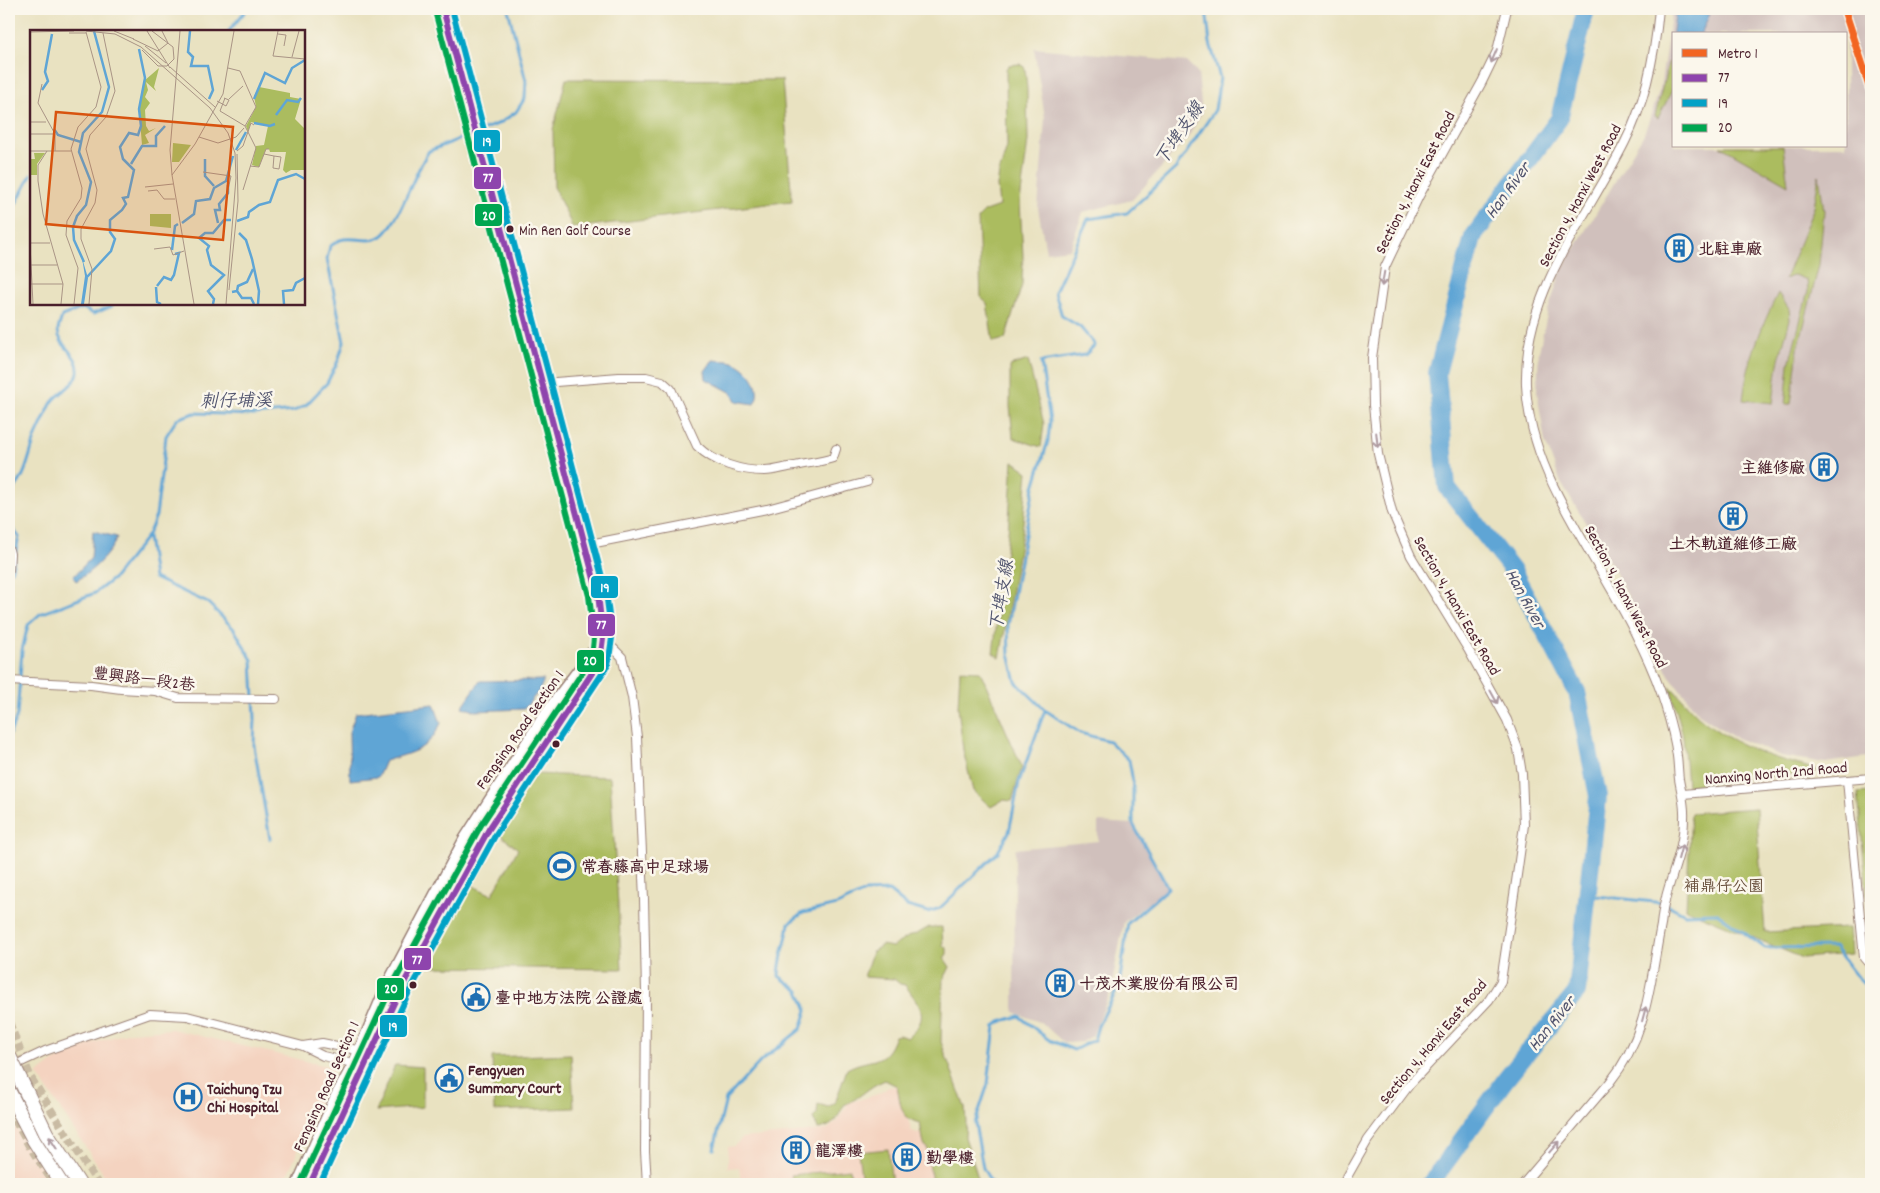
<svg xmlns="http://www.w3.org/2000/svg" width="1880" height="1193" font-family="Dekko,'LXGW WenKai TC',sans-serif">
  <style>
    .built { fill: #f4d3c0 }
    .industrial { fill: #d0c0bc; fill-rule: evenodd }
    .green { fill: #abbc5f; stroke: #7a6e45 }
    .water { fill: #5fa5d5; stroke: #546280 }
    .lines { fill: none; stroke-linecap: round; stroke-linejoin: round }
    .stream { stroke: #5fa5d5; stroke-width: 3 }
    .river { stroke: #5fa5d5; stroke-width: 18 }
    .street-tunnel { stroke: #c9bba3; stroke-width: 8; stroke-dasharray: 8 4; stroke-linecap: butt }
    .street-casing { stroke: #9a8076; stroke-width: 10 }
    .secondary-casing { stroke: #9a8076; stroke-width: 14 }
    .highway-casing { stroke: #9a8076; stroke-width: 16 }
    .street { stroke: #fff; stroke-width: 8 }
    .secondary { stroke: #fff; stroke-width: 11 }
    .highway { stroke: #fff; stroke-width: 14 }
    .highway-bridge-casing { stroke: #9a8076; stroke-width: 16; stroke-linecap: butt }
    .highway-bridge { stroke: #fff; stroke-width: 14 }
    .bus-1-casing { stroke: #fbf7ec; stroke-width: 10 }
    .bus-2-casing { stroke: #fbf7ec; stroke-width: 10 }
    .bus-3-casing { stroke: #fbf7ec; stroke-width: 10 }
    .bus-1 { stroke: #8e44ad; stroke-width: 6 }
    .bus-2 { stroke: #04a2c6; stroke-width: 6 }
    .bus-3 { stroke: #00a651; stroke-width: 6 }
    .metro-1-casing { stroke: #fbf7ec; stroke-width: 11 }
    .metro-1 { stroke: #f26522; stroke-width: 8 }
    .oneway { stroke: #ae9aa0 }
    .bus-dot { fill: #4a1f2b; stroke: #fbf7ec; stroke-width: 2 }
    .labels { text-anchor: middle; stroke-width: 5; stroke-linejoin: round; paint-order: stroke }
    .bus-label { font-size: 15px; fill: #4a1f2b; stroke: #fbf7ec; text-anchor: start }
    .street-label { font-size: 16px; fill: #4a1f2b; stroke: #fbf7ec }
    .poi-label { font-size: 16px; font-weight: bold; fill: #4a1f2b; stroke: #fbf7ec; text-anchor: start }
    .park-label { font-size: 16px; fill: #674e3b; stroke: #fbf7ec }
    .water-label { font-size: 18px; font-style: italic; fill: #52556f; stroke: #fbf7ec }
    .inset-river { fill: none; stroke: #5fa5d5; stroke-width: 2.5 }
    .inset-road { fill: none; stroke: #a99485; stroke-width: 1 }
    .view { fill: #d8530f; fill-opacity: 0.15; stroke: #d8530f; stroke-width: 2.5 }
    .inset-edge { fill: none; stroke: #4a1f2b; stroke-width: 2.5 }
    .line-badge { stroke: #fbf7ec; stroke-width: 2 }
    .badge-label { font-size: 14px; text-anchor: middle; font-weight: bold; fill: #fff }
  </style>
  <rect width="100%" height="100%" fill="#fbf7ec"/>
  <filter id="ink" filterUnits="userSpaceOnUse"><feTurbulence type="fractalNoise" baseFrequency=".02" numOctaves="2"/><feDisplacementMap in="SourceGraphic" scale="10" xChannelSelector="R" yChannelSelector="G"/><feConvolveMatrix kernelMatrix="1 2 1 2 8 2 1 2 1" color-interpolation-filters="sRGB"/></filter>
  <filter id="wash" filterUnits="userSpaceOnUse"><feTurbulence type="fractalNoise" baseFrequency=".0096" numOctaves="4" result="noise"/><feDisplacementMap in="SourceGraphic" scale="20" xChannelSelector="R" yChannelSelector="G"/><feGaussianBlur stdDeviation="1.12" result="paint"/><feColorMatrix in="noise" values="0 0 0 0 0 0 0 0 0 0 0 0 0 0 0 0 0 1.4 0 .05"/><feComposite in="paint" operator="in"/></filter>
  <g filter="url(#wash)">
    <rect width="100%" height="100%" fill="#e9e2c1"/>
    <!-- built -->
    <path class="built" d="M172,1029l163,39 -52,116h-173l-73,-110 19,-14 37,-17 37,-11z
      M898,1086l14,46 16,2 7,50h-194l-2,-17 -11,1v-21l6,-1 8,-8 85,-8 10,-9 11,-18 30,-9 11,-7z
      M9,1114l18,31 25,39h-43z"/>
    <!-- industrial -->
    <path class="industrial" d="M1672,9h199v746l-4,2 -42,6 -44,-7 -49,-20 -33,-22 -30,-39 -58,-111 -50,-81 -16,-41 -8,-51 2,-40 9,-41 14,-41 82,-135 16,-45zM1674,34h172v112h-172z
      M1034,48l153,14 11,11 4,40 -15,26 -55,61 -49,12 -13,37 -24,3 -8,-44 7,-90z
      M1098,822l35,2 35,64 -44,34 -14,71 -18,43 -10,6 -18,1 -22,-20 -28,-11 1,-163 83,-8z"/>
    <!-- green -->
    <path class="green" d="M1669,61l5,2v24l-16,31 -3,-2z
      M1020,64l5,4 2,21 1,52 -8,61 3,54 -1,29 -17,54 -12,3 -6,-39 -6,-5 -3,-80 7,-7 14,-5 -2,-20 2,-13 8,-26 -1,-78 3,-4z
      M566,79l216,1 10,121 -219,27 -19,-41 -1,-57z
      M1720,146h63l5,39z
      M1819,175l5,36 -5,54 -21,84 -7,55h-6l4,-40 19,-73 -1,-11 -12,-5 -10,4 29,-72z
      M1778,293l11,16 1,10 -12,45 -5,39 -30,-3c4,-38 18,-73 35,-107z
      M1028,360l16,64 -3,23 -28,-9 -3,-32v-40z
      M1013,461l15,11 -6,61 -22,125 -7,-5 15,-120z
      M960,670l20,1 42,96 -10,34 -9,-1 -12,7 -18,-16 -10,-41 -5,-43z
      M1670,686c10,10 19,22 29,31 35,30 81,44 124,54l-136,15 -4,-50z
      M535,774l75,3 12,192 -197,-2 42,-84 25,12 26,-46 -21,-17z
      M1871,792v103h-4l-9,-102z
      M1756,808l9,124 84,-4 2,26 -49,4 -116,-49 5,-96z
      M929,927h13l1,19 4,2v6l-3,4 6,9 -7,14 -2,61 24,66 1,14 -1,15 15,47h-48l-5,-37 -3,-2 -4,-22c-21,-5 -19,-19 -23,-37l-12,-6c-18,7 -24,18 -41,25 -8,15 -9,21 -26,24l-5,-11 4,-4 1,-10 10,3 7,-4 12,-34c23,-13 37,-1 48,-33l4,-1 8,3c25,-21 13,-32 -2,-53l-5,-1 -6,-5 -30,-2 8,-25 10,-7 10,2 19,-12 6,-1z
      M571,1054l3,54 -80,3 -2,-54z
      M395,1065l28,2v40l-47,4z
      M888,1149l4,35h-30l-4,-32z
      M850,1169l2,15h-59l-2,-9z"/>
    <!-- water -->
    <path class="water" d="M1676,9h36l-11,25h-27v27l-5,-2z
      M713,360c6,1 14,0 20,2 17,6 31,27 21,42l-18,-3 -4,-8 -26,-14 -1,-8z
      M93,531l24,6c-5,16 -27,36 -41,44l-3,-4 18,-19z
      M544,680l-5,11 -15,18 -49,2 -13,-4 18,-26z
      M434,704l7,19c-13,28 -28,29 -56,38l-7,16 -28,3 -1,-48 7,-19z"/>
    <g class="lines">
      <!-- stream -->
      <path class="stream" d="M229,31l18,-22
        M9,208l5,-1 17,-32
        M9,494c18,-15 19,-38 27,-58 5,-11 10,-22 15,-32 6,-11 25,-18 27,-32 2,-17 -19,-25 -20,-41 0,-4 3,-10 4,-15l21,-8 10,6 19,-8v-2
        M9,524l10,13 -7,32 -3,5
        M148,537l6,41 54,25 26,26 18,31 3,58 -1,28 16,93
        M9,736l8,-21 5,-65 6,-25 12,-11 55,-21 19,-15 34,-43 8,-19 10,-80 11,-17 17,-6 60,2 40,-4 12,-6 21,-22 11,-22 6,-19 -17,-83 3,-13c3,-1 7,-5 10,-6 13,-5 30,5 42,-4 16,-11 33,-66 47,-85l71,-28 16,-11 9,-14 1,-17 -18,-72
        M1587,895l77,8 21,11 32,-1 48,35 69,-1 19,25 18,19
        M714,1149l12,-50 35,-38 40,-32 6,-19 -8,-19 -20,-15c0,-18 8,-34 10,-53l14,-10 34,-8 28,-13 24,-1 18,15 21,6 12,-4 58,-56 11,-20 10,-50 26,-72
        M992,1184l-9,-16 -8,-45 13,-39 7,-58 5,-4 19,-6 30,24 25,10 20,-10 4,-14 21,-40 9,-63 40,-35 -35,-64v-42l-4,-22 -20,-19 -29,-8 -35,-23 -29,-28 -7,-28 -1,-29 26,-138 14,-46 2,-20 -9,-59 44,-7 10,-10 -15,-18 -18,-11 -7,-24 33,-73 39,-6 49,-45 39,-58 5,-32 -10,-35 -4,-34"/>
      <!-- river -->
      <path class="river" d="M1430,1184l76,-105 71,-87 21,-196 -21,-104 -64,-121 -66,-84 -10,-114 36,-136 86,-118 27,-110"/>
    </g>
  </g>
  <g filter="url(#ink)">
    <g class="lines">
      <!-- street-tunnel -->
      <path class="street-tunnel" d="M9,1022l22,56 67,106
        M9,1109l19,35 26,40"/>
      <!-- street casing -->
      <g class="street-casing">
        <path id="street" d="M543,383l76,-6h27l16,4 9,8 26,57c17,17 44,25 68,25 10,0 20,-4 30,-5 13,-3 26,-4 38,-8l3,-9
          M585,545l182,-36 100,-27
          M9,550l1,4 -1,16
          M603,638l19,19 10,40 5,40 7,162 2,93 -1,159 2,33
          M9,681l82,4 30,4 34,2 23,7 98,1
          M1847,780l17,178 7,8
          M1683,794l188,-16
          M303,1046l19,-3 40,8
          M13,1066l32,-15 105,-37 37,2 116,30 20,10 34,8
          M1343,1184l25,-44 42,-56 79,-84 12,-19 16,-106 7,-50 -2,-51 -4,-25 -11,-29 -38,-69 -58,-95 -19,-44 -14,-58 -5,-49 -1,-47 13,-91 34,-71 63,-114 15,-31 10,-42
          M1523,1184l87,-102c38,-47 40,-100 51,-157 1,-9 2,-19 5,-28 7,-27 18,-50 18,-79 1,-14 -3,-26 -5,-39 -1,-8 -1,-16 -2,-23 -2,-17 -7,-35 -12,-51 -13,-44 -39,-91 -62,-130 -35,-60 -74,-119 -77,-190 -3,-93 60,-165 99,-243 21,-41 30,-88 34,-133"/>
      </g>
      <!-- secondary casing -->
      <g class="secondary-casing">
        <path id="secondary" d="M298,1184l38,-87 18,-33 34,-80 77,-145 82,-127 55,-72
          M310,1184l90,-194 89,-161 111,-168 3,-23 -5,-44 -155,-585"/>
      </g>
      <!-- highway casing -->
      <g class="highway-casing">
        <path id="highway" d="M9,1092l25,48 28,44"/>
      </g>
      <!-- street -->
      <use href="#street" class="street"/>
      <!-- secondary -->
      <use href="#secondary" class="secondary"/>
      <!-- highway -->
      <use href="#highway" class="highway"/>
      <!-- highway-bridge casing -->
      <g class="highway-bridge-casing">
        <path id="highway-bridge" d="M9,1056l37,77 33,51"/>
      </g>
      <!-- highway-bridge -->
      <use href="#highway-bridge" class="highway-bridge"/>
      <!-- bus-1 casing -->
      <g class="bus-1-casing">
        <path id="bus-1" d="M310,1184l90,-194 89,-161 111,-168 3,-23 -5,-44 -155,-585"/>
      </g>
      <!-- bus-2 casing -->
      <g class="bus-2-casing">
        <path id="bus-2" d="M320,1184l88,-190 88,-160 112,-169 4,-27 -6,-46 -154,-583"/>
      </g>
      <!-- bus-3 casing -->
      <g class="bus-3-casing">
        <path id="bus-3" d="M302,1180l90,-194 89,-161 111,-167 2,-20 -5,-42 -154,-585"/>
      </g>
      <!-- bus-1 -->
      <use href="#bus-1" class="bus-1"/>
      <!-- bus-2 -->
      <use href="#bus-2" class="bus-2"/>
      <!-- bus-3 -->
      <use href="#bus-3" class="bus-3"/>
      <!-- metro-1 casing -->
      <g class="metro-1-casing">
        <path id="metro-1" d="M1844,9l27,82"/>
      </g>
      <!-- metro-1 -->
      <use href="#metro-1" class="metro-1"/>
    </g>
    <!-- one-way arrows -->
    <defs><path id="oneway-shaft" d="M-6 0H5M1.5-3L5.5 0L1.5 3" fill="none" stroke-width="1.6" stroke-linecap="round" stroke-linejoin="round" transform="scale(1.25)"/></defs>
    <g class="oneway">
      <use href="#oneway-shaft" transform="translate(1494 56) rotate(113)"/>
      <use href="#oneway-shaft" transform="translate(1383 279) rotate(100)"/>
      <use href="#oneway-shaft" transform="translate(1377 440) rotate(84)"/>
      <use href="#oneway-shaft" transform="translate(1494 697) rotate(61)"/>
      <use href="#oneway-shaft" transform="translate(1680 852) rotate(-75)"/>
      <use href="#oneway-shaft" transform="translate(1644 1014) rotate(-75)"/>
      <use href="#oneway-shaft" transform="translate(53 1143) rotate(-122)"/>
      <use href="#oneway-shaft" transform="translate(1554 1147) rotate(-49)"/>
    </g>
  </g>
  <!-- icons -->
  <defs>
    <g id="building-ring" transform="scale(1.4375)"><circle r="9.5" fill="#fbf7ec" stroke="#1f6fb2" stroke-width="1.5"/><path d="M-4-6H4V6H1V3H-1V6H-4ZM-2.5-4.3h1.7v1.8h-1.7ZM.8-4.3h1.7v1.8H.8ZM-2.5-1h1.7V.8h-1.7ZM.8-1h1.7V.8H.8Z" fill="#1f6fb2"/></g>
    <g id="stadium-ring" transform="scale(1.4375)"><circle r="9.5" fill="#fbf7ec" stroke="#1f6fb2" stroke-width="1.5"/><path d="M0-5a6.5 5 0 1 0 0 10a6.5 5 0 1 0 0-10ZM-3.5-1.8h7v3.6h-7Z" fill="#1f6fb2"/></g>
    <g id="civic-ring" transform="scale(1.4375)"><circle r="9.5" fill="#fbf7ec" stroke="#1f6fb2" stroke-width="1.5"/><path d="M-.6-6.5H3V-4.5H.6V-3L4-1V1h2V6H-6V1h2V-1L-.6-3ZM-1.2 2.5V6h2.4V2.5Z" fill="#1f6fb2"/></g>
    <g id="hospital-ring" transform="scale(1.4375)"><circle r="9.5" fill="#fbf7ec" stroke="#1f6fb2" stroke-width="1.5"/><path d="M-5-5h3v3.5h4V-5h3V5h-3V1.5h-4V5h-3Z" fill="#1f6fb2"/></g>
  </defs>
  <g fill-rule="evenodd">
    <use href="#building-ring" x="1679" y="248"/>
    <use href="#building-ring" x="1824" y="467"/>
    <use href="#building-ring" x="1733" y="516"/>
    <use href="#stadium-ring" x="562" y="866"/>
    <use href="#building-ring" x="1060" y="983"/>
    <use href="#civic-ring" x="476" y="997"/>
    <use href="#civic-ring" x="449" y="1078"/>
    <use href="#hospital-ring" x="188" y="1097"/>
    <use href="#building-ring" x="796" y="1150"/>
    <use href="#building-ring" x="907" y="1157"/>
  </g>
  <!-- markers -->
  <g class="bus-dot">
    <circle cx="510" cy="229" r="4.5"/>
    <circle cx="556" cy="744" r="4.5"/>
    <circle cx="413" cy="985" r="4.5"/>
  </g>
  <g class="labels">
    <!-- bus labels -->
    <g class="bus-label">
      <text x="519" y="235">Min Ren Golf Course</text>
    </g>
    <!-- street labels -->
    <g class="street-label">
      <text transform="translate(1414 182) rotate(-63)" y="6">Section 4, Hanxi East Road</text>
      <text transform="translate(1579 195) rotate(-62)" y="6">Section 4, Hanxi West Road</text>
      <text transform="translate(1627 596) rotate(62)" y="6">Section 4, Hanxi West Road</text>
      <text transform="translate(1458 605) rotate(60)" y="6">Section 4, Hanxi East Road</text>
      <text transform="translate(144 678) rotate(7)" y="6">豐興路一段2巷</text>
      <text transform="translate(519 729) rotate(-55)" y="6">Fengsing Road Section 1</text>
      <text transform="translate(1776 772) rotate(-5)" y="6">Nanxing North 2nd Road</text>
      <text transform="translate(1432 1041) rotate(-50)" y="6">Section 4, Hanxi East Road</text>
      <text transform="translate(325 1086) rotate(-66)" y="6">Fengsing Road Section 1</text>
    </g>
    <!-- poi labels -->
    <g class="poi-label">
      <text x="1698" y="254">北駐車廠</text>
      <text x="1805" y="473" text-anchor="end">主維修廠</text>
      <text x="1733" y="549" text-anchor="middle">土木軌道維修工廠</text>
      <text x="581" y="872">常春藤高中足球場</text>
      <text x="1079" y="989">十茂木業股份有限公司</text>
      <text x="495" y="1003">臺中地方法院 公證處</text>
      <text x="468" y="1075">Fengyuen<tspan x="468" dy="18">Summary Court</tspan></text>
      <text x="207" y="1094">Taichung Tzu<tspan x="207" dy="18">Chi Hospital</tspan></text>
      <text x="815" y="1156">龍澤樓</text>
      <text x="926" y="1163">勤學樓</text>
    </g>
    <!-- park labels -->
    <g class="park-label">
      <text x="1724" y="891">補鼎仔公園</text>
    </g>
    <!-- water labels -->
    <g class="water-label">
      <text transform="translate(1179 133) rotate(-56)" y="6">下埤支線</text>
      <text transform="translate(1507 190) rotate(-54)" y="6">Han River</text>
      <text transform="translate(236 400) rotate(-1)" y="6">刺仔埔溪</text>
      <text transform="translate(1001 595) rotate(-81)" y="6">下埤支線</text>
      <text transform="translate(1526 598) rotate(61)" y="6">Han River</text>
      <text transform="translate(1551 1023) rotate(-51)" y="6">Han River</text>
    </g>
  </g>
  <!-- overview -->
  <g transform="translate(30 30)">
    <rect width="275" height="275" fill="#e9e2c1"/>
    <path d="M129,38l-5,19 2,4 -10,-9 2,8 -3,7 5,6 -5,7 1,16 3,5 7,-3 -11,7 4,8 -7,2 -3,-37 5,-27zM229,57l31,6v4l11,2 -6,20 10,10 -1,41h-13l-5,3 -3,-3 3,-18h-16l-1,-3h-3l-7,18 -7,-2 4,-19 8,-1 4,-19 -17,-4 -3,10 -2,-6 10,-19 -2,-11zM143,113l18,2 -12,17h-7zM0,123l1,6h4l-1,-6h11l-8,11v11h-7zM120,184h21v14l-21,-2z" fill="#abbc5f"/>
    <path d="M52,228l6,20 -4,26h-3l4,-28z" fill="#5fa5d5"/>
    <path class="inset-river" d="M160,1l-2,21 5,5 -2,9h17l5,24 -4,9M12,60l6,-9 -3,-9 7,-38M224,69l11,-26 20,10 7,-15 13,-8M246,85l11,-15 11,2 3,-4M224,93l16,3 5,-2M24,99l4,6 23,7M206,120l10,-18M175,129v17l9,10M101,134l11,-18h14v-10l9,-10M207,191l11,-4 1,-5 10,-7 11,-3 8,-22 18,-6 9,5M152,193l12,-9 2,-13 14,-2 4,-11 12,-7 7,-25M188,193l-3,-13h5l-1,-6 9,-11v-8M209,203l7,7 6,19 7,32 -1,13M142,220l3,-24 3,-2M54,232l-10,-22 -1,-13 4,-11 9,-11 5,-23 -12,-30 4,-19 19,-21 7,-25 -15,-56M57,247l24,-26 4,-12 -5,-7v-12l12,-10 4,-6 -3,-6 5,-1 6,-27 -11,-11 -3,-12 9,-14 9,2 3,-9 -2,-17 6,-31 -6,-29M127,256l7,-9 7,3 3,-5 5,-22 -4,1M126,257l1,15 4,2M207,261l1,-5 9,-4 6,-13M202,262l5,-1 5,7h9l3,6M183,274l1,-5 -6,-8 16,-16 -13,-10 -4,-15 2,-4 -10,-8 6,-5h8l11,-13h7M254,274l-1,-13 10,-1 3,-7 9,-5"/>
    <path class="inset-road" d="M56,1l29,3 26,13 69,61 18,25 7,20 1,25 -10,126M84,1l20,8M117,1l23,37M248,1l-5,25 32,3M0,2l44,-1M39,3h17M248,4l8,1 -2,11M103,9l25,12 10,-8 -6,-12M115,16l21,17M112,20l16,16h9l7,-7 -1,-12 -21,-16M262,27l7,-26M140,37l45,40M198,38l12,3 16,36 -11,19 11,22 -13,42M12,54l-4,19 17,31v17M195,68l-5,13 25,15M199,69l14,-13M187,71l9,5 3,-6 -5,-2M0,92h16M0,104h25M169,107l19,6 18,-6 8,-9M0,121h41M17,121l-9,14v16l5,33 20,70 -2,20M207,121l6,-5 8,-23 3,2M234,124l10,2 -1,12 6,1 2,-12 -7,-1M220,136l9,1 7,-18h3M173,142l28,4 -3,14M142,145l23,-31 28,-50 11,-63M142,145l-2,-25 10,-119M142,145l22,129M115,157l28,-3M118,161l9,-1 7,9h11M0,213h20M0,214l3,60M124,219l16,-2 3,8 11,-4M0,235h27M0,254h33M199,260l9,-89 -1,-47M44,274l4,-36 -12,-33 1,-14 14,-23 1,-10 -11,-39 7,-22 18,-20 5,-20 -15,-55M59,274l3,-35 -11,-30v-10l14,-26 2,-13 -11,-41 4,-14 16,-18 9,-26 -12,-58"/>
    <path class="view" d="M26,82l177,15 -10,113 -177,-16z"/>
    <rect width="275" height="275" class="inset-edge"/>
  </g>
  <g class="line-badge">
    <rect x="473" y="129" width="28" height="24" rx="5" fill="#04a2c6"/>
    <rect x="473" y="166" width="29" height="24" rx="5" fill="#8e44ad"/>
    <rect x="474" y="203" width="29" height="24" rx="5" fill="#00a651"/>
    <rect x="590" y="575" width="29" height="24" rx="5" fill="#04a2c6"/>
    <rect x="587" y="613" width="29" height="24" rx="5" fill="#8e44ad"/>
    <rect x="576" y="649" width="29" height="24" rx="5" fill="#00a651"/>
    <rect x="403" y="947" width="29" height="24" rx="5" fill="#8e44ad"/>
    <rect x="376" y="977" width="29" height="24" rx="5" fill="#00a651"/>
    <rect x="379" y="1014" width="29" height="24" rx="5" fill="#04a2c6"/>
  </g>
  <g class="badge-label">
    <text x="487" y="146">19</text>
    <text x="488" y="182">77</text>
    <text x="489" y="220">20</text>
    <text x="605" y="592">19</text>
    <text x="601" y="629">77</text>
    <text x="590" y="665">20</text>
    <text x="417" y="964">77</text>
    <text x="391" y="993">20</text>
    <text x="393" y="1031">19</text>
  </g>
  <!-- margin -->
  <rect width="1880" height="1193" fill="none" stroke="#fbf7ec" stroke-width="30"/>
  <!-- legend -->
  <rect x="1672" y="32" width="175" height="115" fill="#fbf7ec" stroke="#b4a19f"/>
  <rect x="1682" y="49" width="25" height="8" fill="#f26522" stroke="#b4a19f"/>
  <text x="1718" y="58" font-size="15" fill="#4a1f2b">Metro 1</text>
  <rect x="1682" y="74" width="25" height="8" fill="#8e44ad" stroke="#b4a19f"/>
  <text x="1718" y="82" font-size="15" fill="#4a1f2b">77</text>
  <rect x="1682" y="99" width="25" height="8" fill="#04a2c6" stroke="#b4a19f"/>
  <text x="1718" y="108" font-size="15" fill="#4a1f2b">19</text>
  <rect x="1682" y="124" width="25" height="8" fill="#00a651" stroke="#b4a19f"/>
  <text x="1718" y="132" font-size="15" fill="#4a1f2b">20</text>
</svg>
